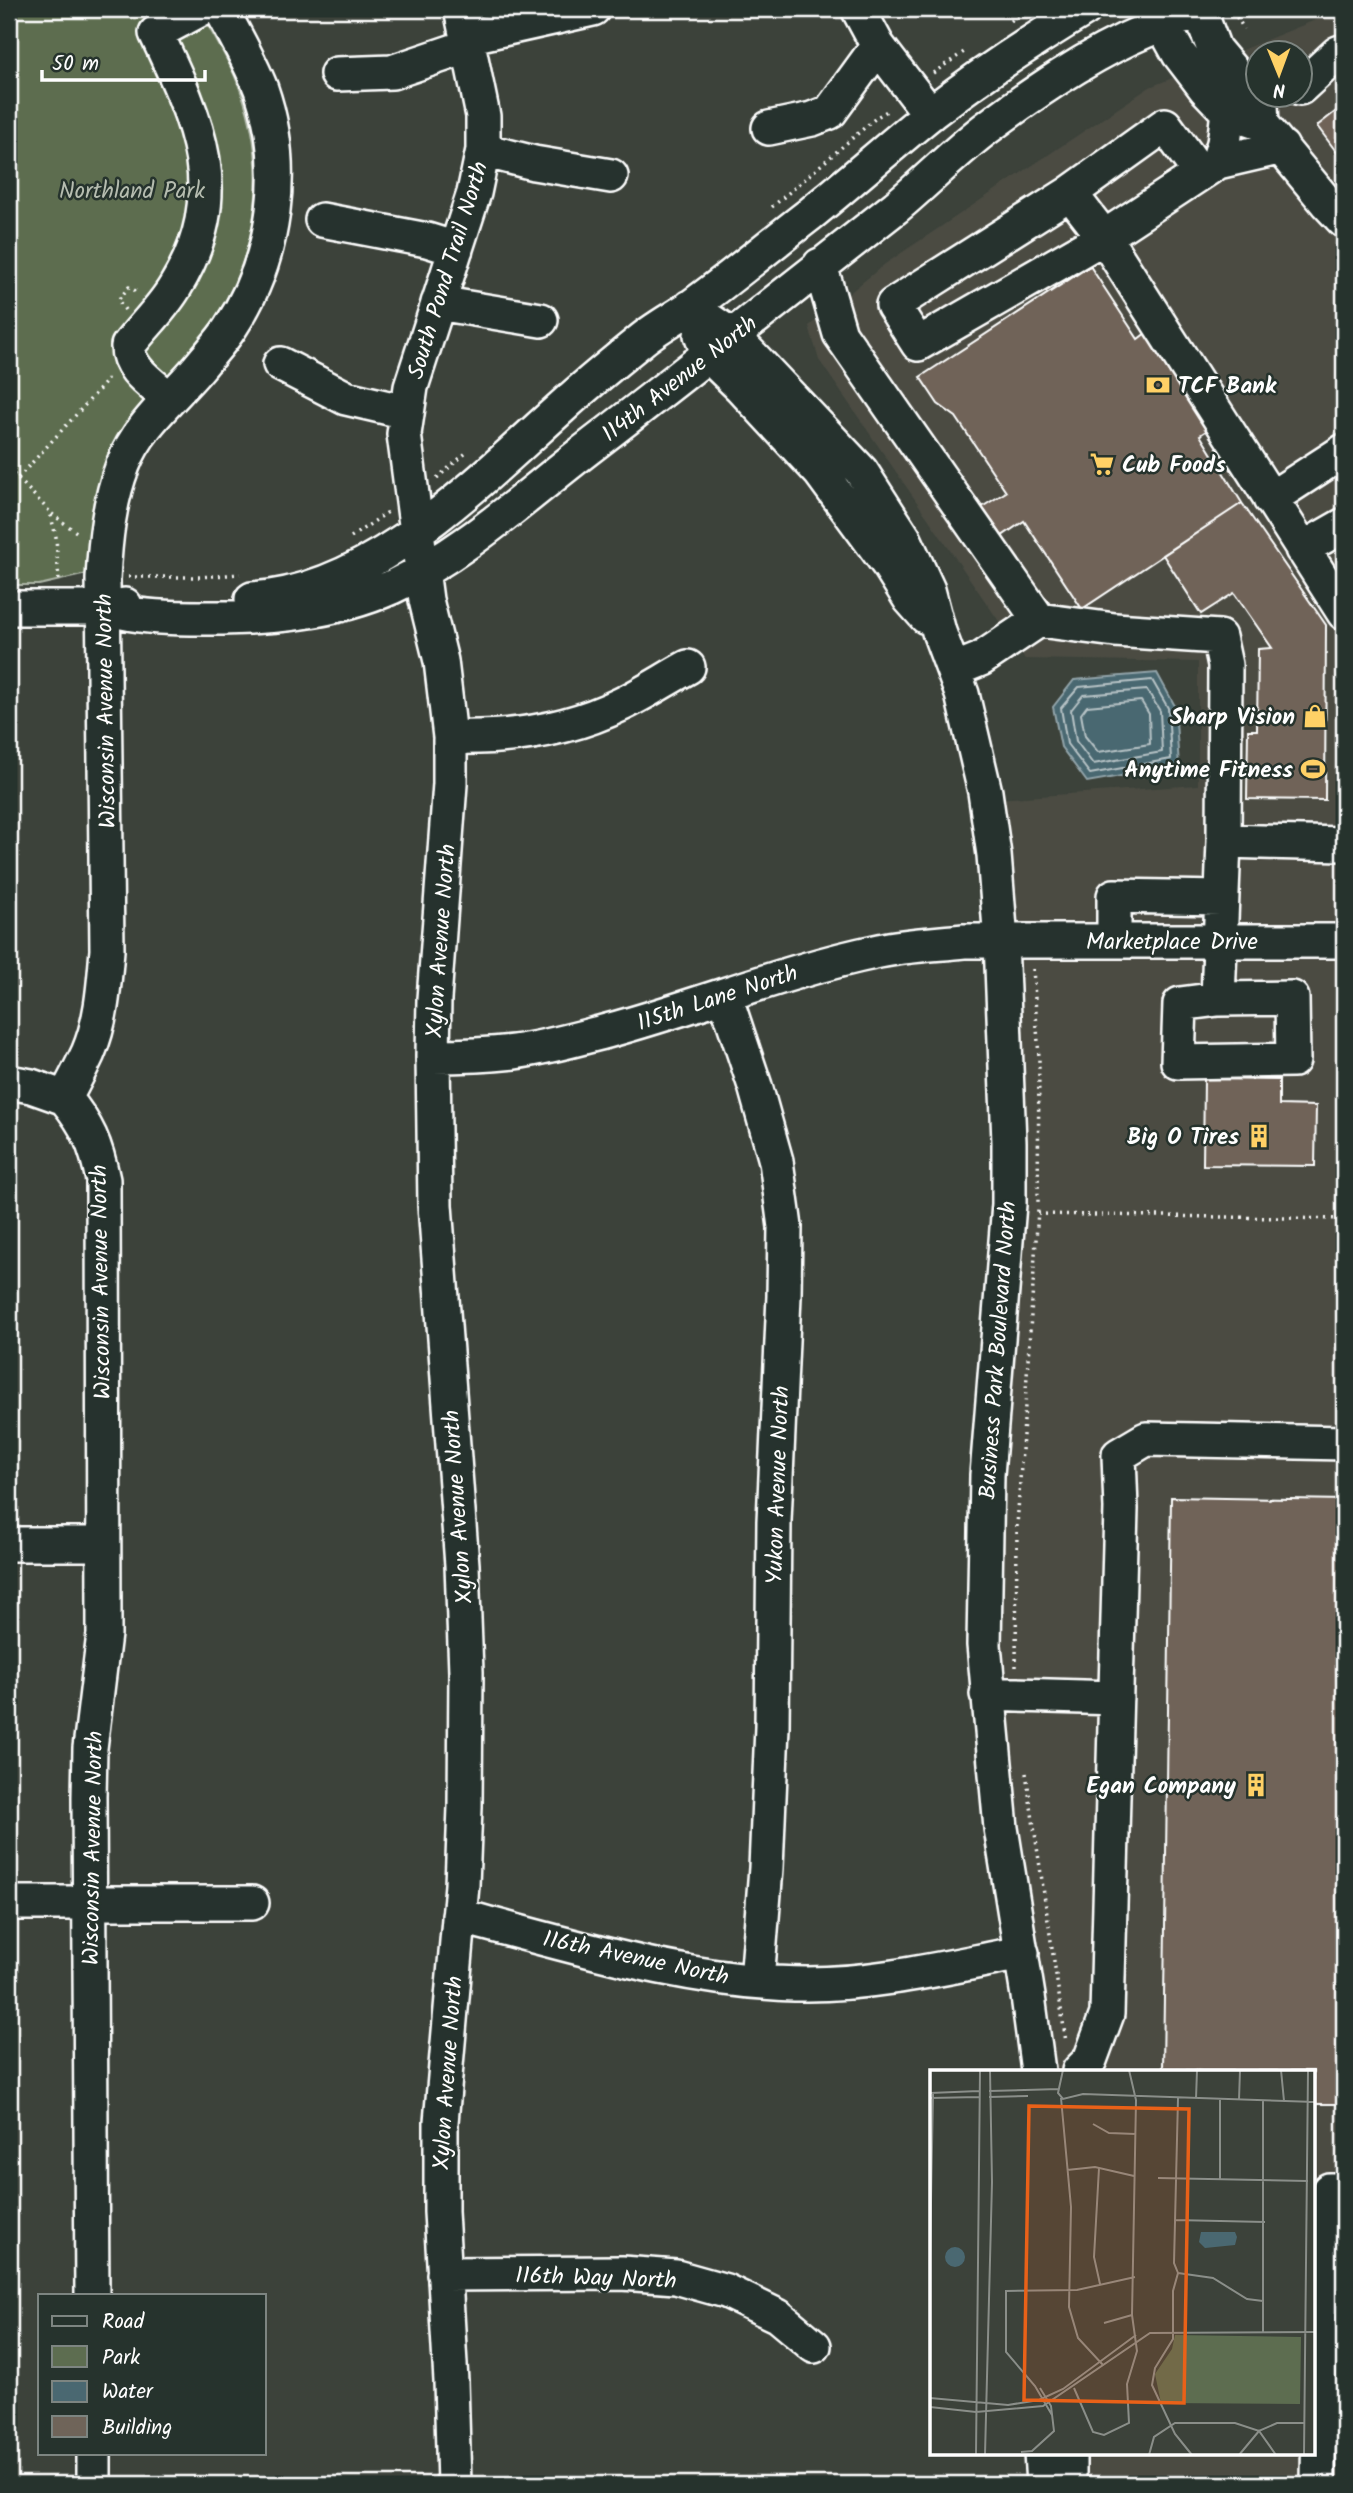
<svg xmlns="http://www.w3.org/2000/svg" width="1353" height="2493" font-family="Kalam,sans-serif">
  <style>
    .built { fill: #4b4c43; fill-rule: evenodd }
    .green { fill: #5d6d50; stroke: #aeb6a8; stroke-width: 2 }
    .water { fill: #4a6871; stroke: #92a4aa; stroke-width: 2 }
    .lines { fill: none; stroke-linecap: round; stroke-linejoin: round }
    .shore { stroke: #b7c3c6; stroke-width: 2 }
    .building { fill: #6f6459; stroke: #fff; stroke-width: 2 }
    .minor-casing { stroke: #fff; stroke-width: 38 }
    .path { stroke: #fff; stroke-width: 3.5; stroke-dasharray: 2 5; stroke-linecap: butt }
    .minor { stroke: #26332d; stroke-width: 33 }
    .labels { text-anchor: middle; stroke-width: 5; stroke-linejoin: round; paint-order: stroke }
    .park-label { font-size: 23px; fill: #b6bdb0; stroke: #26332d }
    .street-label { font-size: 23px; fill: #fff; stroke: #26332d }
    .poi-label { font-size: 23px; font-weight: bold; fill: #fff; stroke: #26332d; text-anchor: end }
    .inset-road { fill: none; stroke: #8a8e89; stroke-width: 2 }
    .view { fill: #e96118; fill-opacity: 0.15; stroke: #e96118; stroke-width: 3.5 }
    .inset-edge { fill: none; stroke: #fff; stroke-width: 3.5 }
  </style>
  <rect width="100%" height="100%" fill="#3c423a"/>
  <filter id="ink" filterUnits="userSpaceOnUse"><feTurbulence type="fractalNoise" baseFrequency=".0143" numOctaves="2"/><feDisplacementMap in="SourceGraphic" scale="14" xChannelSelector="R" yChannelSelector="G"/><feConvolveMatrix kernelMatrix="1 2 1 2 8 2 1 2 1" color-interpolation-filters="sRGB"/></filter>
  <g filter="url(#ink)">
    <!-- built -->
    <path class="built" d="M1344,16v2468h-268l-2,-31h239v-382h-261l-52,-339 -4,-933 202,-14v-123l-173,-3 -206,-299 -10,-34 76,-62 265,-177 168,-68zM1258,52h42v42h-42z"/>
    <!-- green -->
    <path class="green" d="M9,9h190c11,21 25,43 35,65 40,92 26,192 -37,269 -31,37 -71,71 -89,117 -15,37 -18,76 -21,114l-48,11h-30z"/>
    <!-- water -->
    <path class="water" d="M1157,673l18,33 4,60 -92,16 -26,-35 -8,-40 21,-27z"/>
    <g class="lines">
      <!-- shore -->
      <path class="shore" d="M1152,680l16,28 3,51 -81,15 -23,-30 -6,-36 18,-21z
        M1147,690l13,21 2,41 -69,12 -17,-23 -5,-31 12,-15z
        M1141,701l8,13 1,30 -52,8 -13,-16 -4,-22 6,-8z"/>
    </g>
    <!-- building -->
    <path class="building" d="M1344,105v57l-27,-36z
      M1090,266l48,73 8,-6 63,96 -9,6 42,68 -160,106 -58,-88 -22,15 -20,-29 24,-15 -50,-75 -18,-13 -18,-27z
      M1242,503l84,122 -1,175 -78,-1 1,-69h9l1,-81 14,-1 -38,-55 -33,21 -38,-59z
      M1204,1079l75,1v25l37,1 -1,60 -112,-1z
      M1343,1104l1,72h-3z
      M1171,1497l173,3v610l-4,-6h-27v-33h-111l-39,-2z"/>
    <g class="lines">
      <!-- minor casing -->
      <g class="minor-casing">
        <path id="minor" d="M858,9l20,37 52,68
          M1154,9l25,45 26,34 23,24 34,12 65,79 17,18
          M1199,9l15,40 47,56 1,19
          M467,37l126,-28
          M337,74l55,-2 77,-26
          M1300,88l38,-35 6,-2
          M1228,112l-4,31 -6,19 64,-15
          M769,128l43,-9 18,-7 48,-66
          M483,150l51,13 77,13
          M1200,173l-35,-48 -95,68 34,44 240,376
          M1070,193l-177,112 25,39 186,-107 114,-75
          M322,220l105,20 29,9
          M820,265l20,69 199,286
          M438,303l103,17
          M690,307l44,30 127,134 43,67 24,52 11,42 23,62 23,98 9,63 7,86 8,201v62l-22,271 -3,170 17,183 27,168 10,75
          M701,335l8,21 32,31 79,85 70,95 20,32 16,18
          M280,364l66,34 60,14
          M169,399c-16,-15 -42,-30 -41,-53 15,-20 34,-37 47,-59 57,-93 23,-165 -19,-254l45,-24
          M1270,499l74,-48
          M1302,549l42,-24
          M252,599c120,-7 226,-117 310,-192 25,-23 51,-44 77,-65 16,-14 36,-24 53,-36 40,-29 78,-61 117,-91 41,-33 81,-69 122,-102 49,-38 101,-72 154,-104
          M9,608h96l20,-3
          M105,608c35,10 67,10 103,10 63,0 125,-5 184,-31 69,-32 127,-85 186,-131 107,-82 212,-166 318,-249 30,-25 57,-53 88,-77 49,-37 104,-75 161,-99 20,-8 41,-15 61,-22
          M954,670l27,-11 58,-39 76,10 104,7 6,28 -1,176 -6,158 -38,5 -2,58 115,-2 -1,-62 -74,1
          M450,737c59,2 119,-7 172,-33 23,-11 44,-25 66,-37
          M1224,841l120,3
          M1114,941v-45l106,2
          M725,996l30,90 21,75 9,66 -1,69 -10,225 -2,206 -6,141 -9,113
          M433,1056c27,0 54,-1 81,-4 31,-4 62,-13 93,-21 92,-25 180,-61 272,-80 28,-6 57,-7 85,-10h380
          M9,1082l22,4 34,12
          M65,1098c23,28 31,47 38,82l1,454 -14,114 -1,49 3,498
          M65,1098c8,-15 16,-30 23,-45 14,-32 16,-68 19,-103l-4,-371c2,-39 6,-78 20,-114 16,-42 54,-70 81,-104 9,-11 19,-22 26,-33 46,-68 58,-162 31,-239 -11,-28 -26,-54 -40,-80
          M9,1544h94
          M987,1694l129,4
          M9,1903h243
          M459,1916c111,29 234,68 348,68 73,0 144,-18 215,-31
          M1079,2071l11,-11 17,-46 14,-505 -2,-54 27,-16 198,4
          M444,2274l178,-1 54,4 50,14 52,25 36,30
          M94,2453v31
          M1041,2453l2,31
          M454,2484l-3,-103 -10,-169v-90l21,-237 3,-78 1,-135 -4,-107 -27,-360 -2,-149 1,-57 16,-215v-47l-9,-76 -15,-61 -22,-166 7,-47 63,-194 9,-43v-34l-22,-107
          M1069,2484v-31
          M1318,2484l2,-168 9,-64v-62h15"/>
      </g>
      <!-- path -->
      <path class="path" d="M1233,11l11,18
        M1011,21l15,-12
        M933,73l31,-21
        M772,207l105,-90 13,-8
        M125,310l-7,-10 11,-13 10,6
        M9,469l41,43 6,25 3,45
        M18,478l89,-97v-6
        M437,478l29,-25
        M52,514l27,20
        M351,537l37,-25
        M128,577h71l41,-3
        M1033,969l6,88 -1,146
        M1038,1214l306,5
        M1016,1667l1,-141 21,-316
        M1026,1773l40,269"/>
      <!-- minor -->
      <use href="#minor" class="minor"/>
    </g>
  </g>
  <!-- icons -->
  <defs>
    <g id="bank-bare" transform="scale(1.89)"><path d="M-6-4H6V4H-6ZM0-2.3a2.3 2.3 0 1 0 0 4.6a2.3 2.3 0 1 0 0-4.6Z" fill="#ffd166" stroke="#26332d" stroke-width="2.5" paint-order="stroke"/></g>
    <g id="supermarket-bare" transform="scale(1.89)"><path d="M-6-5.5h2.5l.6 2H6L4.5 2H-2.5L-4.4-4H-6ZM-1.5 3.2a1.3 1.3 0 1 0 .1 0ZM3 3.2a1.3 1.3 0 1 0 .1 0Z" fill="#ffd166" stroke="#26332d" stroke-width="2.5" paint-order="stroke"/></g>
    <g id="shop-bare" transform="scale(1.89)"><path d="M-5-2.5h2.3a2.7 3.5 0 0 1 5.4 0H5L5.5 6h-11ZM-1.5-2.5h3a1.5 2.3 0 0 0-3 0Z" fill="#ffd166" stroke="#26332d" stroke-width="2.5" paint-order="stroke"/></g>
    <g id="stadium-bare" transform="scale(1.89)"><path d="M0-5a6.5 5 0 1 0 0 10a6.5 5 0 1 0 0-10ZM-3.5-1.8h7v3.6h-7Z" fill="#ffd166" stroke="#26332d" stroke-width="2.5" paint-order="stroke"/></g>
    <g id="building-bare" transform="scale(1.89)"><path d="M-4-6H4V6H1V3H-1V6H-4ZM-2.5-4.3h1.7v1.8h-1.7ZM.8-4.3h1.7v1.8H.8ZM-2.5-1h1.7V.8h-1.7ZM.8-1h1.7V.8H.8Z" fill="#ffd166" stroke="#26332d" stroke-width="2.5" paint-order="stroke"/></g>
  </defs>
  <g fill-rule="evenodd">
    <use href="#bank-bare" x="1158" y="385"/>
    <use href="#supermarket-bare" x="1102" y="464"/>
    <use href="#shop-bare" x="1315" y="716"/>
    <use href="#stadium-bare" x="1313" y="769"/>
    <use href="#building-bare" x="1259" y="1136"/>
    <use href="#building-bare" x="1256" y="1785"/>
  </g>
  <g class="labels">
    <!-- park labels -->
    <g class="park-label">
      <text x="132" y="198">Northland Park</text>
    </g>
    <!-- street labels -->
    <g class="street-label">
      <text transform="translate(447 270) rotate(-73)" y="8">South Pond Trail North</text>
      <text transform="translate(679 378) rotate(-38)" y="8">114th Avenue North</text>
      <text transform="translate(105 711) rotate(-91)" y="8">Wisconsin Avenue North</text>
      <text transform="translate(440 941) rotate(-86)" y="8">Xylon Avenue North</text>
      <text x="1172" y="949">Marketplace Drive</text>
      <text transform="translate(717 997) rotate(-18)" y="8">115th Lane North</text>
      <text transform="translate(100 1282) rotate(-91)" y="8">Wisconsin Avenue North</text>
      <text transform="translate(997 1350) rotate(-86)" y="8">Business Park Boulevard North</text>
      <text transform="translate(777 1485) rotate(-88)" y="8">Yukon Avenue North</text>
      <text transform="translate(457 1507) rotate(-94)" y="8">Xylon Avenue North</text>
      <text transform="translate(92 1848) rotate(-89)" y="8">Wisconsin Avenue North</text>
      <text transform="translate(636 1957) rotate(12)" y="8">116th Avenue North</text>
      <text transform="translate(447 2073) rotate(-86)" y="8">Xylon Avenue North</text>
      <text transform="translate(596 2277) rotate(2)" y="8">116th Way North</text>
    </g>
    <!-- poi labels -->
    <g class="poi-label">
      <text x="1178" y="393" text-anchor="start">TCF Bank</text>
      <text x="1122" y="472" text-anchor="start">Cub Foods</text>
      <text x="1295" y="724">Sharp Vision</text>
      <text x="1293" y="777">Anytime Fitness</text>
      <text x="1239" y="1144">Big O Tires</text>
      <text x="1236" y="1793">Egan Company</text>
    </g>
  </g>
  <!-- overview -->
  <g transform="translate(930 2070)">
    <rect width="385" height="385" fill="#3c423a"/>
    <path d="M245,265l126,2 -1,67 -139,-1 -6,-29 17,-25z" fill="#5d6d50"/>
    <path d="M271,162h34l2,5 -2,8 -30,3 -6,-6zM15 187a10 10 0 1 1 20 0a10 10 0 1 1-20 0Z" fill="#4a6871"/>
    <path class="inset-road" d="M133,0l-5,23 5,6 20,-5 232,8M351,0l3,31M59,21l70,-2M0,23l49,-2M59,27l39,-1M0,28l49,-1M131,28l10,109 -2,100 9,31 25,27M248,28l-4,165 4,10 -5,18v48l-18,29 -3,17 23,49 17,21M266,29l1,-29M309,30l1,-30M333,31v231M163,54l16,9 27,1M169,98l-5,89 6,27M137,100l28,-3 39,9M228,108l150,3M290,109v-79M245,150l90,2M0,187l3,-164M248,203l35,5 34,21 16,2M174,253l28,-8M144,318l19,44 11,3 25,-12 -2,-39 10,-33 -5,-36 4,-215 -7,-30M0,328l78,7 31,-5 24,-11 73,-54M0,337l46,5 67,-6 107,-73 165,-1M122,345l-17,-29 -29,-34v-61l71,-1 58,-13M91,382l11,-1 22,-20 -3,-25 -11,-18M46,385l4,-385M55,385l7,-273 -2,-112M219,385l5,-18 21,-14h60l24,8 18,-8h28M309,385l20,-24 17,24M374,385l4,-385"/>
    <path class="view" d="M99,36l160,3 -5,294 -160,-3z"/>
    <rect width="385" height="385" class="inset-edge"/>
  </g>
  <!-- margin -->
  <rect width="1353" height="2493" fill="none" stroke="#26332d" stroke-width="35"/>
  <rect x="18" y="18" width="1318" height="2458" fill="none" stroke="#fff" stroke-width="2.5" filter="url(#ink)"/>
  <!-- legend -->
  <rect x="38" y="2294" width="228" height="161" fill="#26332d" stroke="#7d8581" stroke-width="2"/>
  <rect x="52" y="2316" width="35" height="10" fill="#26332d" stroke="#7d8581" stroke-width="2"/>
  <text x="102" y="2328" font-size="21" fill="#ffffff">Road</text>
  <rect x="52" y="2346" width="35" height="21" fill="#5d6d50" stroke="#7d8581" stroke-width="2"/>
  <text x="102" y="2364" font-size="21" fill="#ffffff">Park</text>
  <rect x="52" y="2381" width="35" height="21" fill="#4a6871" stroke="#7d8581" stroke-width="2"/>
  <text x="102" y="2398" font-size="21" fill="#ffffff">Water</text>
  <rect x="52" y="2416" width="35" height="21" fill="#6f6459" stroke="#7d8581" stroke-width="2"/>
  <text x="102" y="2434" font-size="21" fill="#ffffff">Building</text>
  <!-- north arrow -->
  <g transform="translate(1279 74) rotate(179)"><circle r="33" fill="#26332d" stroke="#7d8581" stroke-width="2"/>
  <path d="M0-5L12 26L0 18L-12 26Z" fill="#ffd166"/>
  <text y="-10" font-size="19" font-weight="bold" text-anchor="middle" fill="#ffffff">N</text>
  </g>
  <!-- scale -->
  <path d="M42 70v10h163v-10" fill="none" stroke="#ffffff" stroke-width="3.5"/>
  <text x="52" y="70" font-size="21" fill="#ffffff" stroke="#26332d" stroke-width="5" paint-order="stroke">50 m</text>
</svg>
